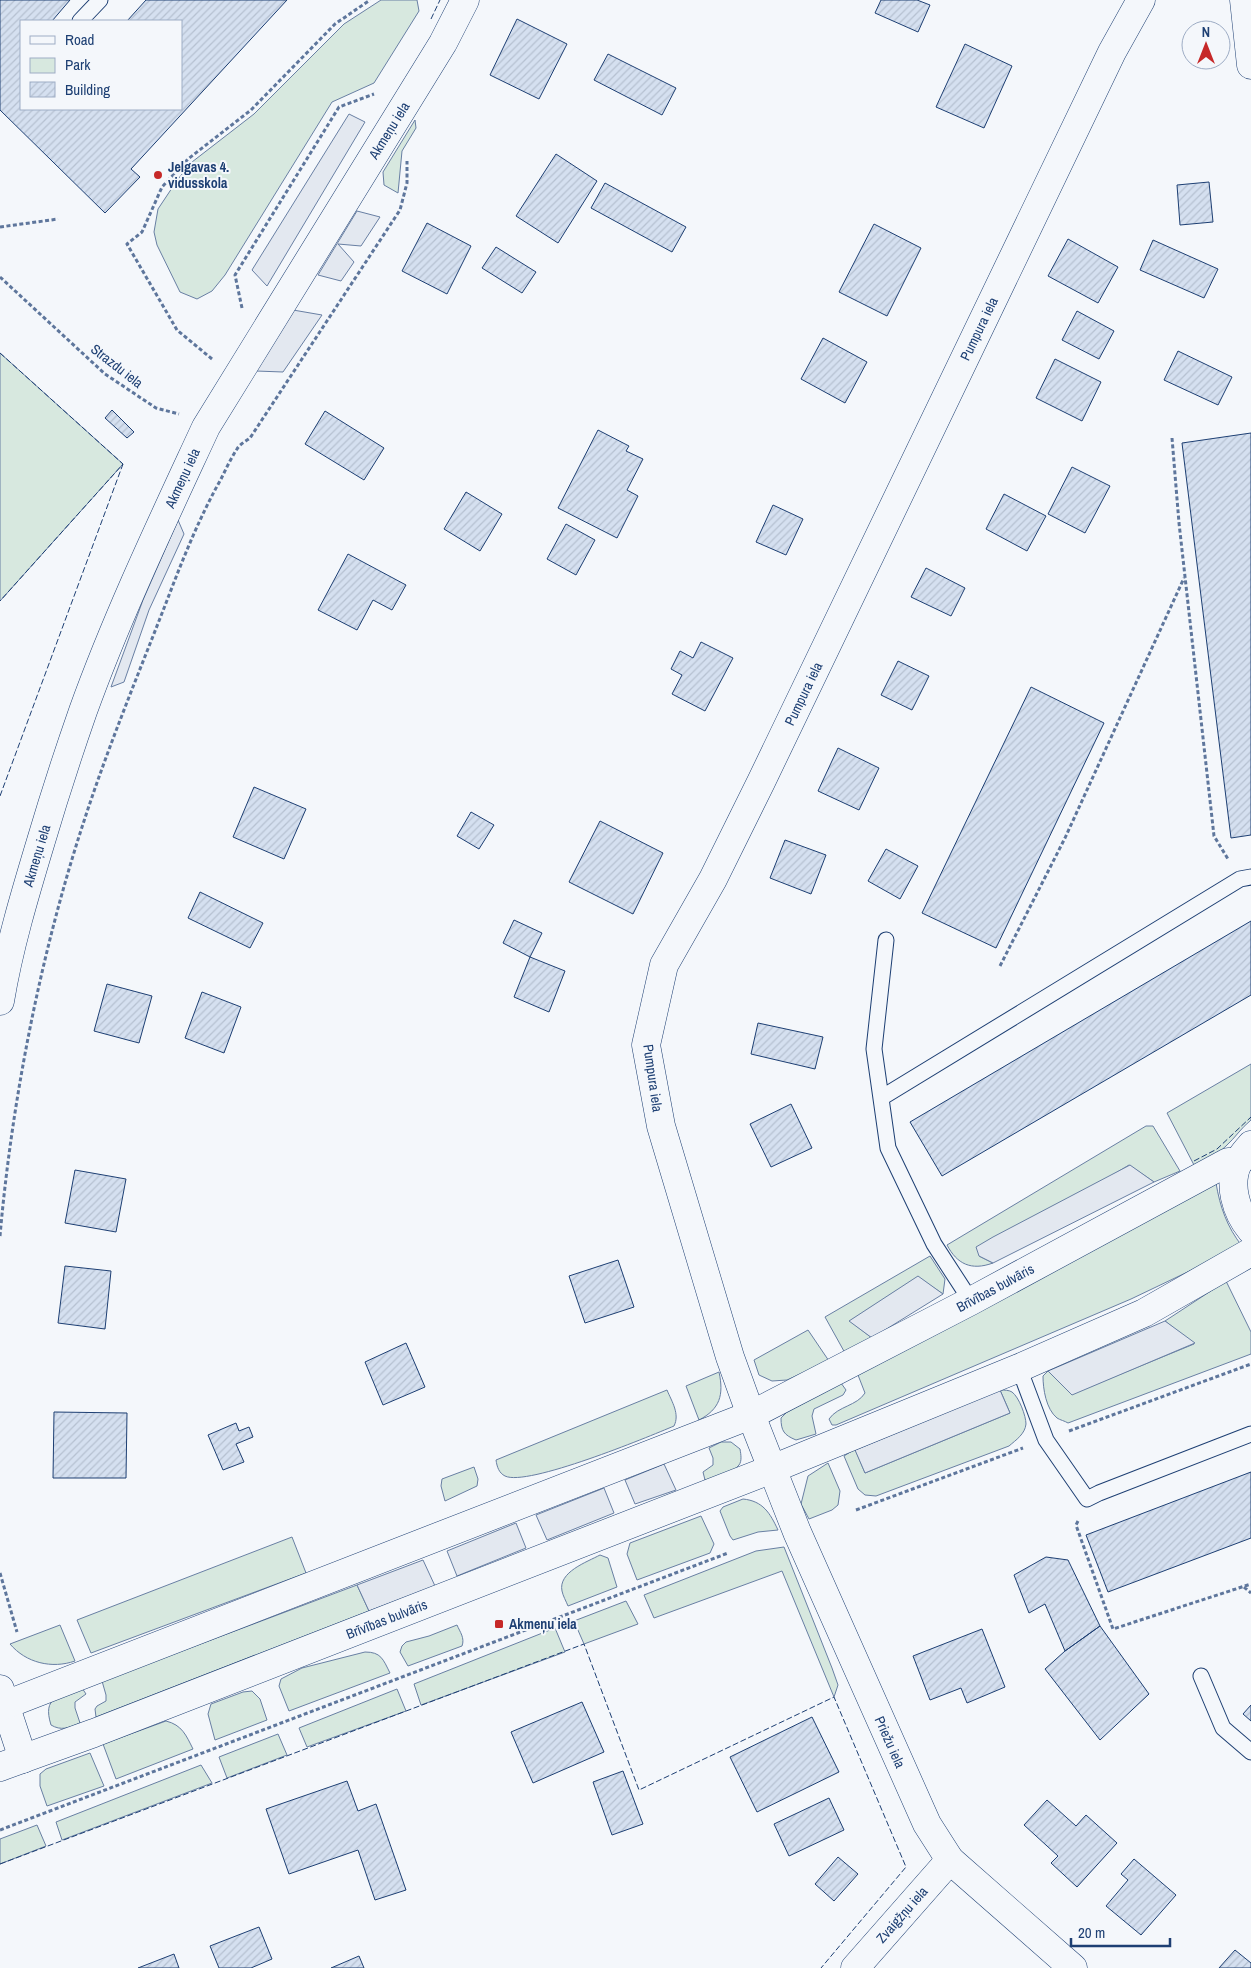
<svg xmlns="http://www.w3.org/2000/svg" width="1251" height="1968" font-family="'Archivo Narrow',sans-serif">
  <style>
    .green { fill: #d7e8df; stroke: #687fa3 }
    .parking { fill: #e3e8f0; stroke: #687fa3 }
    .building { fill: url(#building-hatch); stroke: #1d3f73 }
    .lines { fill: none; stroke-linecap: round; stroke-linejoin: round }
    .lane-casing { stroke: #1d3f73; stroke-width: 17 }
    .street-casing { stroke: #1d3f73; stroke-width: 29 }
    .path { stroke: #5e769c; stroke-width: 3; stroke-dasharray: 4 2.5; stroke-linecap: butt }
    .lane { stroke: #f4f7fb; stroke-width: 15 }
    .street { stroke: #f4f7fb; stroke-width: 28 }
    .fence { stroke: #1d3f73; stroke-width: 1; stroke-dasharray: 6 2.5; stroke-linecap: butt }
    .poi-dot { fill: #c62828; stroke: #f4f7fb; stroke-width: 2 }
    .labels { text-anchor: middle; stroke-width: 4; stroke-linejoin: round; paint-order: stroke }
    .street-label { font-size: 14px; fill: #1d3f73; stroke: #f4f7fb }
    .poi-label { font-size: 14px; font-weight: bold; fill: #1d3f73; stroke: #f4f7fb; text-anchor: start }
  </style>
  <defs>
    <pattern id="building-hatch" width="6" height="6" patternUnits="userSpaceOnUse" patternTransform="scale(1.25)"><rect width="6" height="6" fill="#d5e0f0"/><path d="M-1 1l2-2M0 6l6-6M5 7l2-2" fill="none" stroke="#b6c1d1"/></pattern>
  </defs>
  <rect width="100%" height="100%" fill="#f4f7fb"/>
  <!-- green -->
  <path class="green" d="M381,0h36l2,11 -45,72 -42,19 -107,173 -13,16 -15,8 -17,-7 -23,-47 -3,-13 4,-23 20,-30 14,-17 62,-48 90,-90z
    M415,120l1,8 -14,23 -4,42 -14,-8 -1,-13z
    M0,353l123,111 -123,137z
    M1251,1064v56c-10,8 -16,18 -25,26 -9,9 -21,14 -32,19l-27,-52z
    M1146,1126h7l27,45 -26,11 -25,-17 -150,91 14,7c-22,8 -36,1 -46,-18z
    M1216,1183c4,24 11,44 26,63l-111,53 -295,126h-4l-3,-6c9,-13 28,-13 36,-26l-7,-18z
    M930,1256l15,23 -2,15 -25,-17 -68,44 22,17 -27,15 -20,-36z
    M1226,1281l25,51v22l-183,69c-3,-2 -8,-3 -11,-5 -11,-9 -14,-29 -14,-42l5,-5 24,23 122,-50 -29,-23z
    M808,1330l21,31 -42,19 -15,1 -13,-6 -5,-15z
    M719,1372c5,23 1,37 -20,48l-13,-34z
    M841,1383l5,7 -3,5 -29,14 -2,7 4,18 -20,6c-12,-5 -15,-9 -15,-22l6,-6z
    M667,1390c5,12 13,24 7,36 -26,11 -147,61 -169,50 -6,-3 -8,-9 -9,-16z
    M1000,1390c4,0 9,0 12,2 7,5 14,24 14,32 -1,10 -10,16 -17,22l-133,50 -11,-1 -7,-6 -14,-33 11,-7 10,24 145,-60z
    M721,1442h10l9,7c1,6 2,12 -1,16 -6,8 -25,14 -34,15l-2,-8 10,-7v-7l-4,-10z
    M828,1463l12,28 -2,14 -6,5 -23,9 -8,-15 7,-28z
    M474,1467l4,12 -1,7 -32,15 -4,-15 1,-7z
    M743,1499c20,2 27,14 35,31l-20,2 -25,8 -3,-4 -10,-25 3,-4z
    M701,1516l13,28 -4,9 -73,27 -10,-26 3,-11z
    M292,1537l14,36 -215,80 -14,-33z
    M784,1547l48,121 6,17 -4,12 -52,-126 -128,47 -10,-23 112,-44z
    M600,1555l8,3 9,29 -49,19c-2,-5 -5,-10 -6,-15 -4,-19 25,-29 38,-36z
    M357,1585l12,26 -273,106 -1,-8 2,-3 9,-5v-6l-4,-14z
    M626,1601l12,23 -54,20 -10,-23z
    M60,1625l15,36c-23,8 -49,2 -65,-17z
    M457,1625c3,7 8,13 5,21l-54,20 -8,-14 2,-6 4,-4 23,-6z
    M555,1628l10,24 -144,53 -7,-21z
    M365,1652c16,0 18,7 25,21l-101,38 -10,-25 2,-7 21,-11z
    M82,1688l4,6 -11,8v6l5,15c-11,5 -19,8 -29,2 -9,-29 8,-28 31,-37z
    M397,1689l9,22 -99,36 -8,-19z
    M252,1691l8,8 7,21 -52,20 -7,-26 3,-10 32,-12z
    M166,1721c16,4 20,14 27,28l-77,30 -13,-35z
    M278,1734l9,21 -60,23 -8,-21z
    M90,1753l14,33 -57,20 -7,-20v-12l6,-5z
    M201,1765l11,18 -150,57 -6,-18z
    M37,1825l9,21 -46,18v-25z"/>
  <!-- parking -->
  <path class="parking" d="M349,114l16,8 -98,164 -15,-16z
    M357,211l23,6 -19,29 -23,-2 16,18 -13,19 -23,-6z
    M293,310l29,5 -39,57 -27,-1z
    M178,520l6,14 -35,76 -25,72 -13,5 32,-87z
    M1130,1165l24,17 -161,81 -14,-7 -3,-9 17,-10z
    M918,1276l25,18 -71,44 -23,-17z
    M1165,1321l30,22 -123,52 -24,-24z
    M1000,1390l10,23 -145,60 -10,-23z
    M664,1464l12,26 -41,14 -10,-24z
    M604,1488l10,25 -67,27 -11,-25z
    M516,1523l10,25 -69,28 -10,-25z
    M423,1560l12,26 -66,25 -12,-26z"/>
  <!-- building -->
  <path class="building" d="M0,0h70l-18,21h-31v88h160v-88h-54l19,-21h141l-156,169 9,8 -35,36 -105,-103z
    M881,0h36l13,5 -12,27 -43,-19z
    M517,19l50,25 -28,55 -49,-24z
    M965,44l47,22 -28,62 -48,-21z
    M608,54l68,34 -14,27 -68,-35z
    M556,154l41,27 -39,62 -42,-27z
    M1209,182l4,40 -33,3 -3,-40z
    M605,183l81,44 -14,25 -81,-44z
    M427,223l44,23 -24,48 -45,-23z
    M874,224l47,24 -34,68 -48,-24z
    M1068,239l50,28 -20,36 -50,-27z
    M1153,240l65,29 -14,29 -64,-28z
    M496,247l40,25 -14,21 -40,-25z
    M1077,311l37,20 -15,28 -37,-19z
    M823,338l44,24 -22,41 -44,-24z
    M1178,351l54,26 -14,28 -54,-25z
    M1055,359l46,23 -19,39 -46,-23z
    M112,410l22,22 -7,6 -22,-20z
    M325,411l59,37 -20,32 -59,-36z
    M598,430l31,16 -3,5 17,8 -16,31 11,6 -21,42 -59,-30z
    M1251,433v402l-20,3 -49,-395z
    M1072,467l38,19 -25,47 -37,-19z
    M466,492l36,22 -22,37 -36,-22z
    M1004,494l42,22 -19,35 -41,-22z
    M773,505l30,14 -17,36 -30,-13z
    M566,524l29,16 -19,35 -29,-16z
    M348,554l58,31 -14,25 -19,-10 -16,30 -39,-20z
    M926,568l39,20 -14,28 -40,-19z
    M701,642l32,16 -28,53 -33,-17 10,-19 -11,-6 9,-18 13,7z
    M898,661l31,15 -17,34 -31,-15z
    M1031,687l73,36 -108,225 -74,-35z
    M838,748l41,20 -20,42 -41,-19z
    M254,787l52,22 -22,50 -51,-22z
    M471,812l23,13 -15,24 -22,-13z
    M600,821l63,32 -30,61 -64,-32z
    M785,840l41,15 -15,39 -41,-16z
    M886,849l32,17 -18,33 -32,-18z
    M200,892l63,31 -13,25 -62,-30z
    M514,920l28,13 -12,24 -27,-14z
    M1251,921v74l-309,181 -32,-54z
    M530,957l35,14 -16,41 -35,-15z
    M107,984l45,12 -13,47 -45,-12z
    M202,992l39,15 -17,46 -39,-15z
    M758,1023l65,14 -8,32 -64,-15z
    M791,1104l21,44 -41,19 -21,-43z
    M75,1170l51,9 -10,53 -51,-9z
    M618,1260l16,47 -49,16 -16,-47z
    M65,1266l46,5 -6,58 -47,-6z
    M406,1343l19,44 -42,18 -18,-43z
    M54,1412l73,1 -1,65h-73z
    M236,1423l3,8 10,-4 4,10 -17,7 8,18 -21,8 -15,-35z
    M1251,1472v66l-143,54 -22,-57z
    M1046,1557l22,3 32,66 -35,25 -20,-47 -16,9 -15,-38z
    M1100,1626l49,68 -49,46 -55,-71 20,-18z
    M982,1629l23,58 -38,16 -6,-15 -31,12 -17,-44z
    M582,1702l22,50 -71,31 -22,-51z
    M1251,1705v16l-8,-7z
    M812,1717l27,55 -82,40 -27,-55z
    M623,1771l20,53 -31,11 -19,-53z
    M347,1781l11,30 18,-7 30,86 -31,10 -17,-50 -69,24 -23,-65z
    M829,1798l15,32 -55,26 -15,-32z
    M1047,1800l29,26 10,-11 31,28 -40,44 -26,-24 7,-7 -34,-31z
    M838,1857l20,17 -24,27 -19,-17z
    M1134,1859l42,36 -35,40 -35,-29 22,-26 -7,-6z
    M259,1927l13,32 -21,9h-32l-9,-22z
    M1235,1950l16,13v5h-32z
    M174,1954l5,14h-41z
    M359,1956l5,12h-33z"/>
  <g class="lines">
    <!-- lane casing -->
    <g class="lane-casing">
      <path id="lane" d="M80,21l20,-21
        M886,940l-12,109 14,99 46,96 37,57
        M881,1098l359,-219 11,-2
        M1019,1368l27,72 41,59 12,-6 152,-59
        M1201,1676l22,52 28,24"/>
    </g>
    <!-- street casing -->
    <g class="street-casing">
      <g id="street">
        <path d="M1244,0l7,65"/>
        <path id="s1" d="M0,1001c9,-54 25,-107 41,-160 13,-44 27,-87 42,-130 35,-97 80,-191 123,-284l237,-384 22,-43"/>
        <path d="M1251,1145c-4,5 -9,10 -12,16 -12,22 -3,51 12,69"/>
        <path d="M0,1689l23,70"/>
        <path id="s2" d="M0,1707l751,-292 220,-114 257,-139h11"/>
        <path id="s3" d="M0,1767l94,-34 678,-264 247,-101 125,-55 107,-61"/>
        <path id="s4" d="M855,1968l95,-108"/>
        <path id="s5" d="M1073,1968l-123,-108 -23,-36 -130,-292 -46,-117 -21,-58 -69,-231 -15,-81 18,-80 49,-86 48,-97 351,-730 29,-52"/>
      </g>
    </g>
    <!-- path -->
    <path class="path" d="M0,227l58,-8
      M0,277l105,97 51,34 23,6
      M242,308l-7,-33 104,-168 35,-13
      M212,359l-35,-29 -50,-86 15,-12 20,-45 26,-28 63,-49 84,-86 35,-24
      M1172,438l7,85 35,313 14,23
      M1000,966l65,-128 119,-260
      M0,1236c12,-137 41,-284 84,-415 24,-74 54,-146 82,-218 16,-42 33,-85 55,-124 5,-10 10,-21 16,-30 3,-5 9,-8 13,-11l150,-228 7,-27v-22
      M1069,1431l182,-67
      M856,1510l167,-62
      M1078,1521l-2,4 37,104 138,-45
      M0,1573l17,59
      M1244,1587l7,6
      M0,1830l728,-277"/>
    <!-- lane -->
    <use href="#lane" class="lane"/>
    <!-- street -->
    <use href="#street" class="street"/>
    <!-- fence -->
    <path class="fence" d="M431,19l9,-19
      M0,353l123,111 -123,137
      M0,796l123,-332
      M1194,1161l23,-12 34,-32
      M0,1864l584,-220 55,146 195,-93 72,170 -85,101"/>
  </g>
  <!-- markers -->
  <g class="poi-dot">
    <circle cx="158" cy="175" r="5"/>
    <rect x="494" y="1619" width="10" height="10" rx="2.5"/>
  </g>
  <g class="labels">
    <!-- street labels -->
    <g class="street-label">
      <text dy="5" stroke="none"><textPath href="#s1" startOffset="960">Akmeņu iela</textPath></text>
      <text dy="5" stroke="none"><textPath href="#s5" startOffset="1829">Pumpura iela</textPath></text>
      <text transform="translate(117 366) rotate(38)" y="5">Strazdu iela</text>
      <text dy="5" stroke="none"><textPath href="#s1" startOffset="555">Akmeņu iela</textPath></text>
      <text dy="5" stroke="none"><textPath href="#s5" startOffset="1424">Pumpura iela</textPath></text>
      <text dy="5" stroke="none"><textPath href="#s1" startOffset="150">Akmeņu iela</textPath></text>
      <text transform="translate(653 1078) rotate(82)" y="5">Pumpura iela</text>
      <text dy="5" stroke="none"><textPath href="#s2" startOffset="1081">Brīvības bulvāris</textPath></text>
      <text dy="5" stroke="none"><textPath href="#s3" startOffset="414">Brīvības bulvāris</textPath></text>
      <text transform="translate(890 1742) rotate(66)" y="5">Priežu iela</text>
      <text dy="5" stroke="none"><textPath href="#s4" startOffset="71">Zvaigžņu iela</textPath></text>
    </g>
    <!-- poi labels -->
    <g class="poi-label">
      <text x="168" y="172">Jelgavas 4.<tspan x="168" dy="16">vidusskola</tspan></text>
      <text x="509" y="1629">Akmeņu iela</text>
    </g>
  </g>
  <!-- legend -->
  <rect x="20" y="20" width="162" height="90" fill="#f4f7fb" stroke="#9eadc5"/>
  <rect x="30" y="36" width="25" height="8" fill="#f4f7fb" stroke="#9eadc5"/>
  <text x="65" y="45" font-size="15" fill="#1d3f73">Road</text>
  <rect x="30" y="58" width="25" height="15" fill="#d7e8df" stroke="#9eadc5"/>
  <text x="65" y="70" font-size="15" fill="#1d3f73">Park</text>
  <rect x="30" y="82" width="25" height="15" fill="url(#building-hatch)" stroke="#9eadc5"/>
  <text x="65" y="95" font-size="15" fill="#1d3f73">Building</text>
  <!-- north arrow -->
  <g transform="translate(1206 45)"><circle r="24" fill="#f4f7fb" stroke="#9eadc5"/>
  <path d="M0-4L9 19L0 12L-9 19Z" fill="#c62828"/>
  <text y="-8" font-size="14" font-weight="bold" text-anchor="middle" fill="#1d3f73">N</text>
  </g>
  <!-- scale -->
  <path d="M1071 1938v8h99v-8" fill="none" stroke="#1d3f73" stroke-width="2.5"/>
  <text x="1078" y="1938" font-size="15" fill="#1d3f73" stroke="#f4f7fb" stroke-width="4" paint-order="stroke">20 m</text>
</svg>
